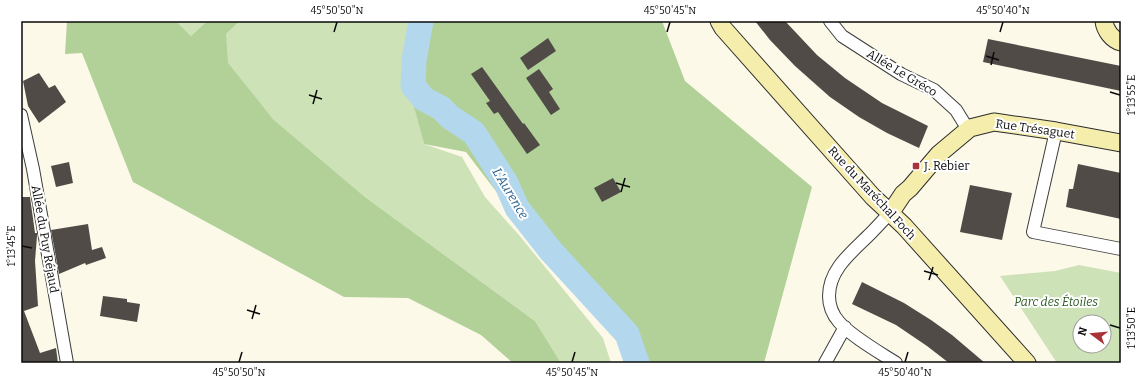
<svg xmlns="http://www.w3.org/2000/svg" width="1142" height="384" font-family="Bitter,serif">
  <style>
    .green { fill: #cee2b7; fill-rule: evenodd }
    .forest { fill: #b2d199 }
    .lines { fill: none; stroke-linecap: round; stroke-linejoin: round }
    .river { stroke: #b3d8ee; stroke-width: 25 }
    .building { fill: #514b47 }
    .street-casing { stroke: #3d3d3d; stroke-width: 14 }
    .secondary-casing { stroke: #2c2c2c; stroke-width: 19 }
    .street { stroke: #fff; stroke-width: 12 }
    .secondary { stroke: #f5edab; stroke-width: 17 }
    .ticks { fill: none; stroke: #0a0a0a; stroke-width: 1.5 }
    .poi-dot { fill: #a83339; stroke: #fff; stroke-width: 1.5 }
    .labels { text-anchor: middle; stroke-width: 4; stroke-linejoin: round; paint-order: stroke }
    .street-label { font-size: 12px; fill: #0a0a0a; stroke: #fff }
    .poi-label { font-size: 12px; fill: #0a0a0a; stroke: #fff; text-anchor: start }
    .park-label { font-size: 12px; font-style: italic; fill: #2e5923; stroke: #fff }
    .water-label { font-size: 13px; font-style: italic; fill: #235e8b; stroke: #fff }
    .neatline { fill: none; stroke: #0a0a0a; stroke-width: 1.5 }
    .ticks-label { font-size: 10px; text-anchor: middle; fill: #0a0a0a }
  </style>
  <rect width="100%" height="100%" fill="#fcf9e9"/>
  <!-- green -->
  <path class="green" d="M176,21h31l-16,15z
    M240,21h172l4,92 8,31 38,13 23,40 34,38 84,103 8,25h-50l-26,-42 -170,-124 -92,-78 -47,-57v-28z
    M1079,265l42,8v90h-64l-57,-87 55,-5zM1080,322h24v24h-24z"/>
  <!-- forest -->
  <path class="forest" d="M67,21h109l15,15 16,-15h33l-14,13 2,29 45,56 92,78 170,124 26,42h-48l-32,-28 -73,-37 -64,-1 -211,-115 -51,-129 -17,1z
    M412,21h250l23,60 127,106 -48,176h-138l-11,-31 -100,-116 -49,-64 -42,-8 -22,-82z"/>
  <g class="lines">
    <!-- river -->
    <path class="river" d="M421,21l-7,39 -1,26 11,13 17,9 9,9 24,16 32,50 11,25 33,42 77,84 10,29"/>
  </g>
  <!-- building -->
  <path class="building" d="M755,21h30l32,34 28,23 37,25 46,23 -9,22 -32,-15 -28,-16 -29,-20 -35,-31 -25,-26z
    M548,38l8,13 -28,19 -8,-12z
    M988,39l133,27v25l-138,-29z
    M482,67l41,57 1,-1 16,22 -13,9 -29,-42 -4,2 -8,-11 4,-2 -19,-27z
    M539,69l14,20 -4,3 11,17 -9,6 -25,-37z
    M39,73l10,15 6,-3 11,17 -27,21 -11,-17 -5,-25z
    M69,162l4,21 -17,4 -5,-21z
    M1078,164l43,9v46l-55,-12 3,-18h4z
    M613,178l8,14 -19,10 -8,-14z
    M970,185l42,8 -10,47 -42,-8z
    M21,197h9l5,36h2v3l-2,25 3,45 -14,5 16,42 16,-5 2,15h-37z
    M88,224l4,26 10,-3 4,11 -20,7 -1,-2 -26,11 -8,-44z
    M862,282l42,21 27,17 21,15 33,28h-36l-22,-17 -31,-21 -44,-21z
    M103,296l24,3v3l13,2 -3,18 -37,-6z"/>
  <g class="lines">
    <!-- street casing -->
    <g class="street-casing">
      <path id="street" d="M830,21l12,15 59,38 33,16 22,20 8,13 6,5
        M21,115l12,54 34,194
        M1056,131l-23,101 88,17
        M891,212c-7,7 -14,15 -21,22 -18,18 -41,35 -41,62 0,10 3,18 10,26 12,14 40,30 57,41
        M825,363l20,-36"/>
    </g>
    <!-- secondary casing -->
    <g class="secondary-casing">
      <path id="secondary" d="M719,21l4,7 150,169 31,29 123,137
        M1104,21c1,9 8,19 17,21
        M891,212l12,-18 7,-6 29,-34 31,-26 24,-6 62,9 65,12"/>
    </g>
    <!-- street -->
    <use href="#street" class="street"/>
    <!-- secondary -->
    <use href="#secondary" class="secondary"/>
  </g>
  <!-- ticks -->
  <path class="ticks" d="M334,32l3,-10M667,32l3,-10M1000,32l3,-10M986,56l13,4M991,65l3,-13M1110,92l10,3M309,95l13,4M313,104l4,-14M616,183l14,4M621,192l4,-14M22,246l10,2M924,271l14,4M929,280l4,-13M247,310l13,4M252,319l4,-14M1110,325l10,3M239,362l3,-10M572,362l3,-10M905,362l3,-10"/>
  <!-- markers -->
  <rect class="poi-dot" x="912" y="162" width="8" height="8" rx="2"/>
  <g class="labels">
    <!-- street labels -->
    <g class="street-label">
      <text transform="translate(902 73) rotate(31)" y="4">Allée Le Gréco</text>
      <text transform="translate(1035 129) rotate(8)" y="4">Rue Trésaguet</text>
      <text transform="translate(872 193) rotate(47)" y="4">Rue du Maréchal Foch</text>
      <text transform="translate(45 239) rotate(80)" y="4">Allée du Puy Réjaud</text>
    </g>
    <!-- poi labels -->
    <g class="poi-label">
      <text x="924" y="170">J. Rebier</text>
    </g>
    <!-- park labels -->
    <g class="park-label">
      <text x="1056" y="306">Parc des Étoiles</text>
    </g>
    <!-- water labels -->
    <g class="water-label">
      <text transform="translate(511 193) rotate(59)" y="5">L'Aurence</text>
    </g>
  </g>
  <!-- border -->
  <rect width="1142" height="384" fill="none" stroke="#ffffff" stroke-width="44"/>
  <!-- north arrow -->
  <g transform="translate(1092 334) rotate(286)"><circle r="19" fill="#ffffff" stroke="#9d9d9d"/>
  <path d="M0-3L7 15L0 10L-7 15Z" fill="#a83339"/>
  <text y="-6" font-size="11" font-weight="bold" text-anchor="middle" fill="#0a0a0a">N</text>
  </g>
  <rect x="22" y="22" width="1098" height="340" class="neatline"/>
  <g class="ticks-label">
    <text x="337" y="14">45°50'50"N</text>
    <text x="670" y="14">45°50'45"N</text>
    <text x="1003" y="14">45°50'40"N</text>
    <text transform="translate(1131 95) rotate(-90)" y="4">1°13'55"E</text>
    <text transform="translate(11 246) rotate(-90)" y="4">1°13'45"E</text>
    <text transform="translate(1131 328) rotate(-90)" y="4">1°13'50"E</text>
    <text x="239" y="376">45°50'50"N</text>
    <text x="572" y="376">45°50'45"N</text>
    <text x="905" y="376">45°50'40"N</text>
  </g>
</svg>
